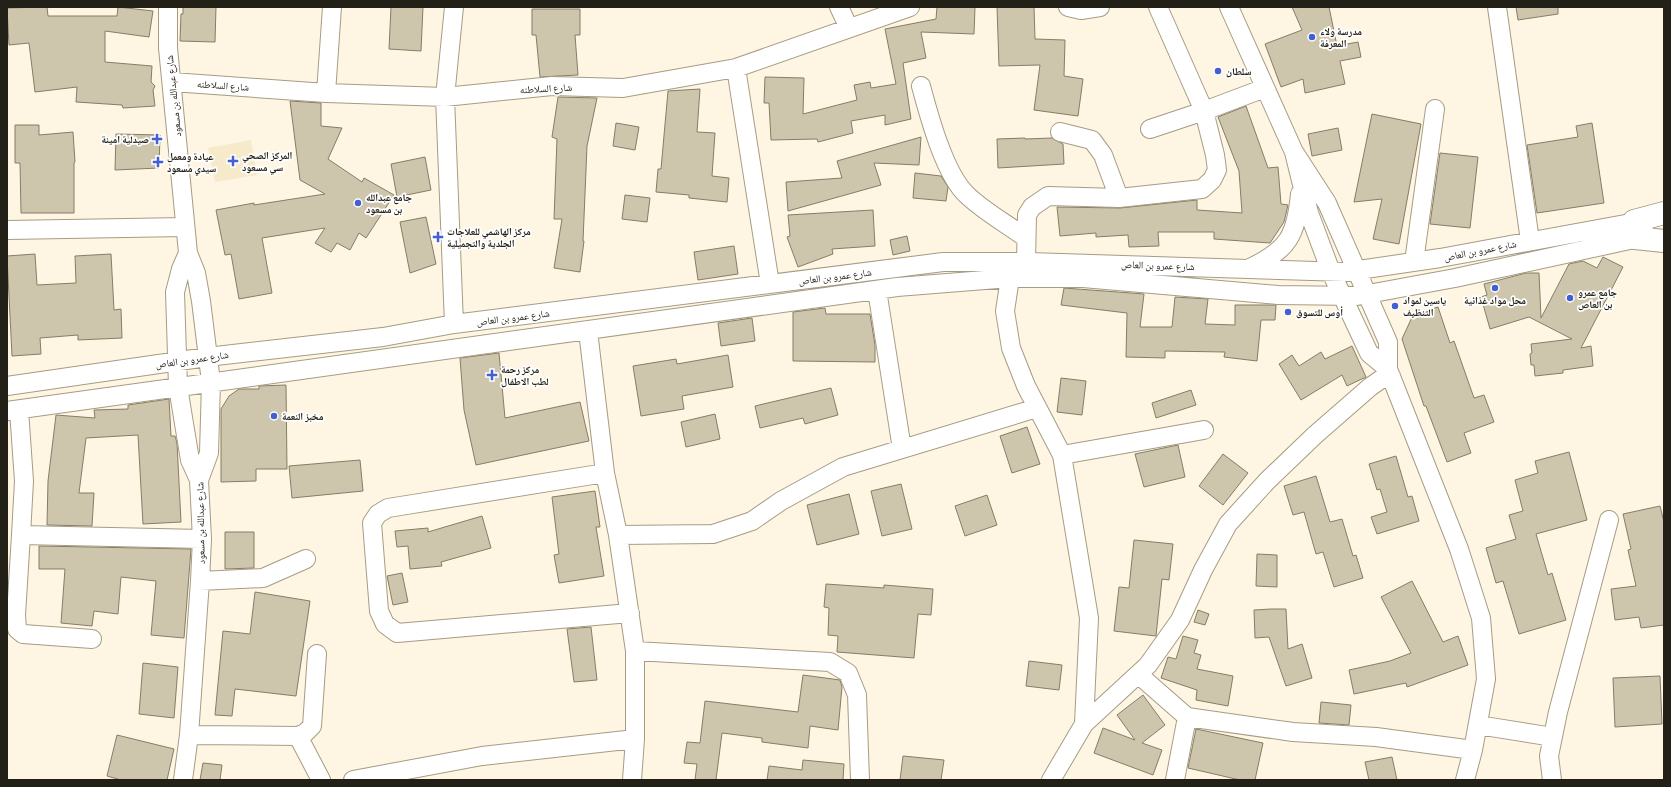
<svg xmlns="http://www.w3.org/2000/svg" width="1671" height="787" font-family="Manrope,'Noto Naskh Arabic',sans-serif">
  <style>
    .built { fill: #f7eaca }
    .building { fill: #cec5ad; stroke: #867d67 }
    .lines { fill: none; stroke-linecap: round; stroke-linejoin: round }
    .minor-casing { stroke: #a59c84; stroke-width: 20 }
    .major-casing { stroke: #a59c84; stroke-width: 24 }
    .minor { stroke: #fff; stroke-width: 18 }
    .major { stroke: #fff; stroke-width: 22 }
    .poi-dot { fill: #435fd2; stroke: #fff; stroke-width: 1.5 }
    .labels { text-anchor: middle; stroke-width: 3.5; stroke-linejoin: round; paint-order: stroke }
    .poi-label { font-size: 10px; font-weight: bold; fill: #232017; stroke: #fff; text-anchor: start }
    .street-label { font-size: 10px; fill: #232017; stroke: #fff }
  </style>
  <rect width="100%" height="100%" fill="#fef6e2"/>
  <!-- built -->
  <path class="built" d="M251,140l6,35 -42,7 -7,-34z"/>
  <!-- building -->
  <path class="building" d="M47,7l1,9h69l1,-9 35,4 -4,26 -44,-6v31l47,4 -1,16 4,4 -2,4 2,16 -32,2 -1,-3 -46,-3 1,-15 -42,5 -6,-49 -20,2 -2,-37z
    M183,7h33l-1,35 -35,-1 1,-27h2z
    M391,7h32l-2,44 -32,-2z
    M937,7h38l-1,27 -53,-2 5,26 -23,5 8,56 -26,6v-10l-34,6 2,12 -35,9 -1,-3 -46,1 -2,-37h-5l1,-26 39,1 -1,36 54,-14 -3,-15 16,-3 1,6 25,-4 -11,-55 51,-10z
    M997,7h37l1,32 30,1 -1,36 19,3 -5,37 -44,-6 6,-45 -41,1z
    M1292,7h37l8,39 21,-4 3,15 -21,4 5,23 -40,9 -2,-14 -22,8 -16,-43 37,-14z
    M1516,7h42v7l-40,6z
    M532,9h48v26h-5l3,40 -38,2 -4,-42h-4z
    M700,89l-3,43 18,1 -3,43 17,2 -2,24 -38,-4v-3l-33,-3 2,-23h3l7,-78z
    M558,97l39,1 -10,48 -4,95h1l-4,31 -26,-4 8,-49h-8l3,-80 -5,-2z
    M290,101l31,2v23l21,2 -14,31 34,23 2,-4 30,17 -28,43 -7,-5 -9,17 -13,-7 -6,9 -16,-9 10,-15 -63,10 10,55 -33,6 -8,-45 -6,1 -9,-45 38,-7v2l71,-11 -25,-14z
    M1246,106l22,62 10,-1 3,37 7,1 -4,17 -14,21 -56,-4v-7h-56l1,14 -30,1 -1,-12 -32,2v-4l-36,3 -3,-29 63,1 77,-8v10l45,3 -3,-42 -21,-54z
    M1372,114l49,10 -22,120 -26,-5 9,-40 -28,3z
    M616,123l23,4 -4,23 -22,-4z
    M1592,123l12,80 -67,10 -10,-68 51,-8 -2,-11z
    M15,125h24v10l34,-3 2,30 -1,1v50h-53l-1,-50h-5z
    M1338,128l4,22 -30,6 -4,-22z
    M116,134l44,1 -1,33 -44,2z
    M921,137l-2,28 -45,-2 7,22 -93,26 -2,-29 56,-4 -5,-17z
    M1025,138v1l27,-1 11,6 1,20 -66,4 -1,-29z
    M1440,153l38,4 -8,71 -40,-4z
    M425,157l6,33 -34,7 -6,-33z
    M915,173l26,3 7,11 -2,14 -33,-3z
    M625,195l25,3 -3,24 -25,-3z
    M873,210l2,36 -43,3 1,5 -35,13 -11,-30 3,-1 -2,-21z
    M426,217l10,47 -26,9 -10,-51z
    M907,236l3,15 -17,4 -3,-15z
    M734,246l4,28 -40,6 -4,-28z
    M35,254l2,31 39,-2 -1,-27 36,-2 3,56 7,-1 1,29 -44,2v-5l-38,3 1,16 -29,2 -5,-100z
    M1603,257l20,10 -42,81 10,-2 2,20 -30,4v3l-28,3 -1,-11h-3l-1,-11 2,-1 -1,-9 41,-5 -43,-22 -39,12 -9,-32 6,-2 -3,-11 42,-11h13l2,45 28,-54 14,-3 14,7z
    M1064,288l80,6 -4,33h32l3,-30 33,2 -3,25 30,1v-20h41l-1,15h-14l-4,41 -33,-4 1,-5 -60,-1v7l-39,-1 1,-44 -66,-8z
    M1438,307l12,36 4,-2 20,57 10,-3 10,27 -30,11 7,20 -24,9 -21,-56h-2l-22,-67 11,-24z
    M825,308l1,6h44l5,31v17l-82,-1v-49z
    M752,318l3,23 -34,5 -3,-23z
    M1352,346l14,31 -19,9 -5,-11 -41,25 -22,-36 13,-9 7,11 22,-14 4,7z
    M499,353l6,65 75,-16 9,39 -113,24 -12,-55 -4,-52z
    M728,355l5,32 -51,9 2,13 -43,7 -8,-50 43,-7 1,5z
    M1061,378l25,3 -4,34 -25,-3z
    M286,385l1,84h-31v12l-35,1v-73l8,-13 10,-7h20v-3z
    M831,388l7,27 -33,9 -2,-6 -43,10 -5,-22z
    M1191,390l5,15 -40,13 -4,-15z
    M169,399l2,37h4l2,7 4,79 -38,2 -5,-89 -52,3 -7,55h15l-2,33 -45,-1 1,-44 8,-66 39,3 -1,-8 34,-1v-4z
    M715,414l5,25 -34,8 -5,-25z
    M1027,427l13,37 -28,9 -12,-37z
    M1178,445l7,32 -41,10 -9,-33z
    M1569,452l18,68 -51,14 12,41 4,-2 14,47 -47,14 -16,-53 -7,2 -10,-35 30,-9 -7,-24 14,-4 -8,-31 23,-7 -3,-12z
    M1223,454l25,19 -25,32 -24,-19z
    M1396,456l12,41 4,-1 7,25 -42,13 -6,-17 16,-5 -7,-23 -3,1 -8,-26z
    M360,460l3,31 -71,7 -3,-32z
    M1316,476l14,46 12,-3 11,37 3,-1 7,23 -29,9 -11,-35 -7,2 -12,-42 -11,3 -9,-29z
    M901,484l11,45 -30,7 -11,-45z
    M595,491l5,36h-4l8,49 -45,7 -5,-28 5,-1 -7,-57z
    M849,494l10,40 -42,11 -10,-40z
    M987,495l10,30 -32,11 -10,-30z
    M1660,506l4,16v103l-23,3 -2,-11 -24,3 -4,-31 25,-3 -8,-36 3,-1 -8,-35z
    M482,516l9,32 -50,14 1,4 -32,3 -2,-23 -11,1 -2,-16 33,-3v4z
    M225,532h29v36l-29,1z
    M1134,540l39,4 -4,36 -7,-1 -6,57 -42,-5 5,-44 10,1z
    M39,546l152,3 -7,89 -33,-3 5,-54 -35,-4 -3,37 -24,-3 -2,15 -31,-3 4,-54h-26z
    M1257,554l20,1v32l-21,-1z
    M402,573l6,29 -15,3 -6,-29z
    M1412,581l31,61 15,-6 10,29 -61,22 -1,-4 -52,11 -5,-24 41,-9 21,-8 -30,-56z
    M826,584l58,4v-3l49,4 -2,26 -13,-1 -4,44 -77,-6 1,-16 -10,-1 1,-27 -5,-1z
    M255,592l55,9 -14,95 -61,-7 -3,27 -17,-1 8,-84 27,3z
    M1271,609h15l2,40 14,-5 10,34 -26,8 -17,-49 -14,1 -1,-28z
    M1198,610l11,4 -4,11 -11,-3z
    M591,627l6,53 -23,2 -7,-53z
    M1183,636l15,4 -4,13 7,2 -4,14 36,7 -5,30 -32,-6 1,-10 -36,-12 7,-21 8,2z
    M1029,661l33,4 -3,25 -33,-4z
    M143,663l35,4 -4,51 -35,-4z
    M803,675l37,5 2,7 -4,43 -28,-4 -2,22 -46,-6v-4l-40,-5 -6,47h-21l2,-16 -13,-1 3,-21 13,1 5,-42 93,11z
    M1660,676l2,48 -47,3 -2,-49z
    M1143,695l22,30 -23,18 20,7 -9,25 -59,-22 9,-25 32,12 -18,-25z
    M1321,702l30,3 -2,20 -30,-2z
    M1196,729l67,14 -8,37h-15l-52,-12z
    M117,735l57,14 -7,31h-46l-14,-4z
    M903,756l41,4 -3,20h-41z
    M1392,757l5,23h-28l-4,-18z
    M803,760l41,4 -1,16h-76l2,-14 33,4z
    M203,763l19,2 -2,15h-20z"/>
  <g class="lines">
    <!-- minor casing -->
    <g class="minor-casing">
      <path id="minor" d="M168,7v41l20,205 8,20 5,28 10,81 -2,71 -10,27 3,59 -2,42 -11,154 -6,45
        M454,7l-9,90 9,227
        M839,7l10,21
        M1068,7l13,3 19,-3
        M1229,7l65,145 15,61 22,59 38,81 19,16
        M1497,7l33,234
        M736,68l34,216
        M172,82l154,11 119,4 107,-11 71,2 113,-20 174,-61
        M921,86c8,30 24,90 47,110 17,16 39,28 58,42
        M326,93l6,-86
        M1150,129l54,-18 61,-23
        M1060,132l32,8 11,15 16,43
        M1294,152l33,51 61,139v27l71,180 22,69 5,61 -13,71 -8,30
        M7,230l178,-3
        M188,253l-7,16 -6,23 3,95 12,73 9,20
        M1026,262l1,-47 5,-8 16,-11 71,2 83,-9 10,-9 5,-10 -2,-15 -11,-44 -46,-104
        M1414,262l21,-153
        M1250,268c38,-18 46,-32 50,-74
        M1010,278l-5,33 6,37 15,38 36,69 27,163 -5,106 -33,56
        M877,290l25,159
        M588,331l17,142 13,62 17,116v88l-3,41
        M7,386l200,-29 176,-20 71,-13 489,-62h86l316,10 95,-14 207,-38
        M19,410l5,71 -3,54 181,4
        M7,411l890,-124 113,-9h73l195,17 79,1 98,-18 193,-42
        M1062,455l142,-25
        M605,473l-217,35 -10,6 -6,9 7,88 6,13 12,9 233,-20
        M21,535l-5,80 1,14 6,5 69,5
        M618,535l95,-1 39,-13 29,-20 62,-34 194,-59
        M200,581l63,-3 43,-19
        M635,651l195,11 18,11 9,22 3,85
        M1139,675l48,42 106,15 83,5 97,13
        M1084,724l64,-59 32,-45 23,-50 25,-46 39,-43 48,-46 55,-48 10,-7 11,-4
        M1478,725l75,12
        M189,735l109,1 7,-3 7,-7 5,-72
        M298,736l23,44
        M353,780l129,-24 153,-17
        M1175,780l12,-63
        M1552,780l-3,-24 9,-44 51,-192"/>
    </g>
    <!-- major casing -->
    <g class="major-casing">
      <path id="major" d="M1634,221l30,-8
        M1635,238l29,3"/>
    </g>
    <!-- minor -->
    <use href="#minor" class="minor"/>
    <!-- major -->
    <use href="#major" class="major"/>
  </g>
  <!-- markers -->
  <g class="poi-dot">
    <circle cx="1312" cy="37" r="4"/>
    <circle cx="1218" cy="71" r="4"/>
    <path d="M155 133h4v4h4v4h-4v4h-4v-4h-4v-4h4z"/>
    <path d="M231 155h4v4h4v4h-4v4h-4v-4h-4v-4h4z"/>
    <path d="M156 156h4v4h4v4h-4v4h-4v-4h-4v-4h4z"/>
    <circle cx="358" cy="203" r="4"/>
    <path d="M436 231h4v4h4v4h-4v4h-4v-4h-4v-4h4z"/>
    <circle cx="1495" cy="288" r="4"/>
    <circle cx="1570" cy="298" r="4"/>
    <circle cx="1395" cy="306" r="4"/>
    <circle cx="1288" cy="312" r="4"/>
    <path d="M490 369h4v4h4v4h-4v4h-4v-4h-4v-4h4z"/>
    <circle cx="274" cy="416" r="4"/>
  </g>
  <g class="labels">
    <!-- poi labels -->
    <g class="poi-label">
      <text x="1320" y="35">مدرسة ولاء<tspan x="1320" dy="12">المعرفة</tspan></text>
      <text x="1226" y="75">سلطان</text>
      <text x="149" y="143" text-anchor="end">صيدلية امينة</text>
      <text x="242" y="159">المركز الصحي<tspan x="242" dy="12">سي مسعود</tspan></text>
      <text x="167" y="160">عيادة ومعمل<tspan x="167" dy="12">سيدي مسعود</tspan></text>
      <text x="366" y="201">جامع عبدالله<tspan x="366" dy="12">بن مسعود</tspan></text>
      <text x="447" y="235">مركز الهاشمي للعلاجات<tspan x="447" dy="12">الجلدية والتجميلية</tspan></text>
      <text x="1578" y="296">جامع عمرو<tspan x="1578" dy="12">بن العاص</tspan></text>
      <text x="1403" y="304">ياسين لمواد<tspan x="1403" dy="12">التنظيف</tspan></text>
      <text x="1495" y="304" text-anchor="middle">محل مواد غذائية</text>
      <text x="1296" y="316">أوس للتسوق</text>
      <text x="501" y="373">مركز رحمة<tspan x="501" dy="12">لطب الاطفال</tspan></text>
      <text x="282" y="420">مخبز النعمة</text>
    </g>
    <!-- street labels -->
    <g class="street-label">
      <text transform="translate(223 85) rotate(4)" y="4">شارع السلاطنه</text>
      <text transform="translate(546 88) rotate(-3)" y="4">شارع السلاطنه</text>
      <text transform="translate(173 96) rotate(-96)" y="4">شارع عبدالله بن مسعود</text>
      <text transform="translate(1480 250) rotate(-11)" y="4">شارع عمرو بن العاص</text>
      <text transform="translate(1158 265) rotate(2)" y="4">شارع عمرو بن العاص</text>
      <text transform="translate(835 276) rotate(-7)" y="4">شارع عمرو بن العاص</text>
      <text transform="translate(513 317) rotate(-7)" y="4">شارع عمرو بن العاص</text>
      <text transform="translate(192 359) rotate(-8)" y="4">شارع عمرو بن العاص</text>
      <text transform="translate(200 523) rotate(-91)" y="4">شارع عبدالله بن مسعود</text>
    </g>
  </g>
  <!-- border -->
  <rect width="1671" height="787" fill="none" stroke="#232017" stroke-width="16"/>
</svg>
